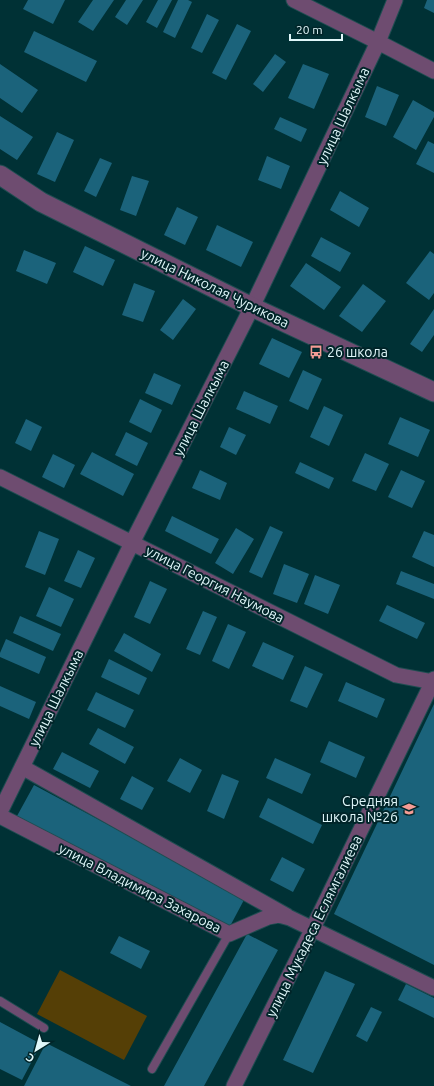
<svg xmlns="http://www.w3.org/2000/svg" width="434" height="1086" font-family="Ubuntu,sans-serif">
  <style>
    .green { fill: #553f06 }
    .building { fill: #1b637b }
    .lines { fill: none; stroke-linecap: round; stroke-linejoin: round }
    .service-casing { stroke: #1f4d51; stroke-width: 10 }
    .minor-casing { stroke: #1f4d51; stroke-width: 17 }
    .tertiary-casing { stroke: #1f4d51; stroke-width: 21 }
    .service { stroke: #6e4c70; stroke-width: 8 }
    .minor { stroke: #6e4c70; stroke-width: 15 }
    .tertiary { stroke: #6e4c70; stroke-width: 19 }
    .labels { text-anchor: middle; stroke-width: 4; stroke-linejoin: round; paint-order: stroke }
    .street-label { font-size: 14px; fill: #e0f7fa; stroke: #012529 }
    .poi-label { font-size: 14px; fill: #e0f7fa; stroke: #012529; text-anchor: start }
  </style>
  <rect width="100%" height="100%" fill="#003135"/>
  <!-- green -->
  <path class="green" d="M60,970l87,46 -23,44 -87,-46z"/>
  <!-- building -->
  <path class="building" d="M28,0h37l-12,24 -30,-15z
    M93,0h21l-21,31 -15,-9z
    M126,0h17l-16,25 -12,-8z
    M158,0h14l-15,28 -11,-6z
    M178,0h10l4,2 -17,36 -12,-6z
    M427,0h7v13l-10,-5z
    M207,14l12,6 -17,33 -11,-5z
    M237,24l14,7 -25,49 -14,-7z
    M34,31l63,30 -11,21 -62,-30z
    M275,54l11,8 -23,30 -10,-8z
    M0,64l38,26 -16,23 -22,-15z
    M303,64l26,10 -15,35 -26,-11z
    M377,86l22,9 -13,31 -21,-9z
    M413,100l21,12v5l-18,33 -23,-13z
    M0,116l33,21 -16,23 -17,-11z
    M280,117l27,12 -6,13 -27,-13z
    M57,132l17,8 -19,42 -18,-8z
    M428,141l6,3v29l-18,-9z
    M267,156l23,10 -9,23 -23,-9z
    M100,158l12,5 -16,34 -12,-6z
    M132,176l17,5 -13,35 -16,-6z
    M340,191l29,17 -10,19 -29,-17z
    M177,207l21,10 -13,28 -21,-10z
    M217,225l36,17 -12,25 -35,-17z
    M321,237l30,16 -11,19 -29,-16z
    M85,246l30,14 -12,26 -30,-14z
    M24,250l32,13 -9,21 -31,-13z
    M430,251l4,3v39l-5,7 -23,-17z
    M306,263l35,24 -17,23 -34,-24z
    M134,283l21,8 -12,31 -21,-7z
    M363,284l23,17 -24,31 -23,-16z
    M183,299l13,10 -23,31 -13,-10z
    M434,309v26l-12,17 -12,-8z
    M272,338l30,14 -13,26 -30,-14z
    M303,370l19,9 -14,31 -19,-9z
    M154,373l27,12 -9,20 -27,-12z
    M244,391l34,15 -8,18 -34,-15z
    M140,399l22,11 -11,23 -22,-11z
    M324,406l19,9 -14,31 -19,-9z
    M400,417l30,13 -12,27 -30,-13z
    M26,419l16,8 -11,24 -16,-8z
    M229,427l17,8 -10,20 -16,-8z
    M126,432l22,11 -11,23 -22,-11z
    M92,452l42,22 -11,22 -43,-22z
    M365,453l24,11 -13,27 -24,-10z
    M53,454l22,11 -11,23 -22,-11z
    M300,462l34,16 -5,11 -34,-16z
    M200,470l27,13 -7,17 -28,-12z
    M401,470l24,11 -13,27 -24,-11z
    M172,516l47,23 -8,15 -46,-23z
    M270,526l13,6 -21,46 -13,-6z
    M236,528l18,11 -21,35 -18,-11z
    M39,531l20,8 -14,36 -20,-8z
    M424,531l10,4v32l-22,-10z
    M78,550l17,8 -14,30 -17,-7z
    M284,564l25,10 -12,29 -24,-9z
    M401,571l33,13v15l-38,-15z
    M315,575l25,10 -12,29 -24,-10z
    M150,581l17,8 -17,35 -16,-7z
    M49,587l25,12 -13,28 -25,-11z
    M387,605l38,18 -8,16 -38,-18z
    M203,611l14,6 -17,38 -14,-6z
    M20,616l41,18 -8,17 -40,-18z
    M228,624l18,8 -17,37 -17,-8z
    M124,633l37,21 -9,18 -38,-21z
    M6,639l40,18 -7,17 -39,-17v-4z
    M263,642l31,14 -11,24 -31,-14z
    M109,659l38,19 -8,17 -38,-18z
    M305,666l18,8 -16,34 -17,-7z
    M346,682l39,17 -8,19 -39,-17z
    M0,686l36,16 -7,17 -29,-13z
    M96,692l38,18 -9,18 -38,-18z
    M434,704v261l-100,-51z
    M98,728l36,19 -9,17 -36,-20z
    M329,741l36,16 -9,21 -36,-16z
    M62,752l37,19 -9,17 -37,-19z
    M180,758l22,12 -12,23 -23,-12z
    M275,758l36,16 -9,20 -36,-16z
    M222,774l17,7 -15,38 -17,-8z
    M132,776l22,12 -12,22 -22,-11z
    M34,785l211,113 -17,32 -211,-114z
    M268,798l54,27 -9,19 -54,-27z
    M282,857l23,12 -12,23 -23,-12z
    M247,934l31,16 -74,136h-40z
    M119,936l31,15 -9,18 -31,-16z
    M325,971l30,13 -42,89 -30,-13z
    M406,984l28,14v20l-36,-18z
    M371,1007l11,5 -15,30 -11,-6z
    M0,1022l41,22 -19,36 -22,-11z
    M46,1043l85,43h-107z"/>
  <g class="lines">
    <!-- service casing -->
    <g class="service-casing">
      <path id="service" d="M0,1001l44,27
        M152,1069l77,-135"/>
    </g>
    <!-- minor casing -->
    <g class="minor-casing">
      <path id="minor" d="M294,0l84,42 56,29
        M0,477l396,198 37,7
        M22,767l265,149
        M0,812l132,-269 120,-236 126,-265 17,-42
        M0,816l229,118 39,-17 11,-2 11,3 144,70
        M234,1086l79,-158 121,-249"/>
    </g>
    <!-- tertiary casing -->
    <g class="tertiary-casing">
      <path id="tertiary" d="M0,175l41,27 211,105 182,85"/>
    </g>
    <!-- service -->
    <use href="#service" class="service"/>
    <!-- minor -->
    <use href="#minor" class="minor"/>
    <!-- tertiary -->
    <use href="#tertiary" class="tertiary"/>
  </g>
  <!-- icons -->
  <defs>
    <g id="bus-bare" transform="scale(1.08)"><path d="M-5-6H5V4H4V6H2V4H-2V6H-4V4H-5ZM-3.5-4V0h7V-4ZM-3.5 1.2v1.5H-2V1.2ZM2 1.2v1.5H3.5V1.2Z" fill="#f59c95" stroke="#012529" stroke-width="2.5" paint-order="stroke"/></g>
    <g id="school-bare" transform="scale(1.08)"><path d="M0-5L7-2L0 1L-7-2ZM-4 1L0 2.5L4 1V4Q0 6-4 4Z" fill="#f59c95" stroke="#012529" stroke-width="2.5" paint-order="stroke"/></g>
  </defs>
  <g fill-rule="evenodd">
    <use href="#bus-bare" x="316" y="352"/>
    <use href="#school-bare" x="409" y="809"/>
  </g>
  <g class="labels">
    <!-- street labels -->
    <g class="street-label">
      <text transform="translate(343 116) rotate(-65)" y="5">улица Шалкыма</text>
      <text transform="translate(215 288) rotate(26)" y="5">улица Николая Чурикова</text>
      <text transform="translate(201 408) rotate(-63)" y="5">улица Шалкыма</text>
      <text transform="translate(215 584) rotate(27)" y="5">улица Георгия Наумова</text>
      <text transform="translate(56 698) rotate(-64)" y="5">улица Шалкыма</text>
      <text transform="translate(140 888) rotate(27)" y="5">улица Владимира Захарова</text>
      <text transform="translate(314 926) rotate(-64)" y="5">улица Мукадеса Еслямгалиева</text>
    </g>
    <!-- poi labels -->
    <g class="poi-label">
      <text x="327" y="357">26 школа</text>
      <text x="398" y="806" text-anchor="end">Средняя<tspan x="398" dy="16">школа №26</tspan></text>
    </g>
  </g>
  <!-- north arrow -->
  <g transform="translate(36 1050) rotate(217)" stroke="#012529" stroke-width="3" paint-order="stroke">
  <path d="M0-3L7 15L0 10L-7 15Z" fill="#e0f7fa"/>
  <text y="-6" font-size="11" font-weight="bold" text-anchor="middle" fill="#e0f7fa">С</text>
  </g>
  <!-- scale -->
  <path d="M290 34v6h52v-6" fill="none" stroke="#e0f7fa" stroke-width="2"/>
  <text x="296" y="34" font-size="12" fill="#e0f7fa" stroke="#012529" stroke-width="3" paint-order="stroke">20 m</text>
</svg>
